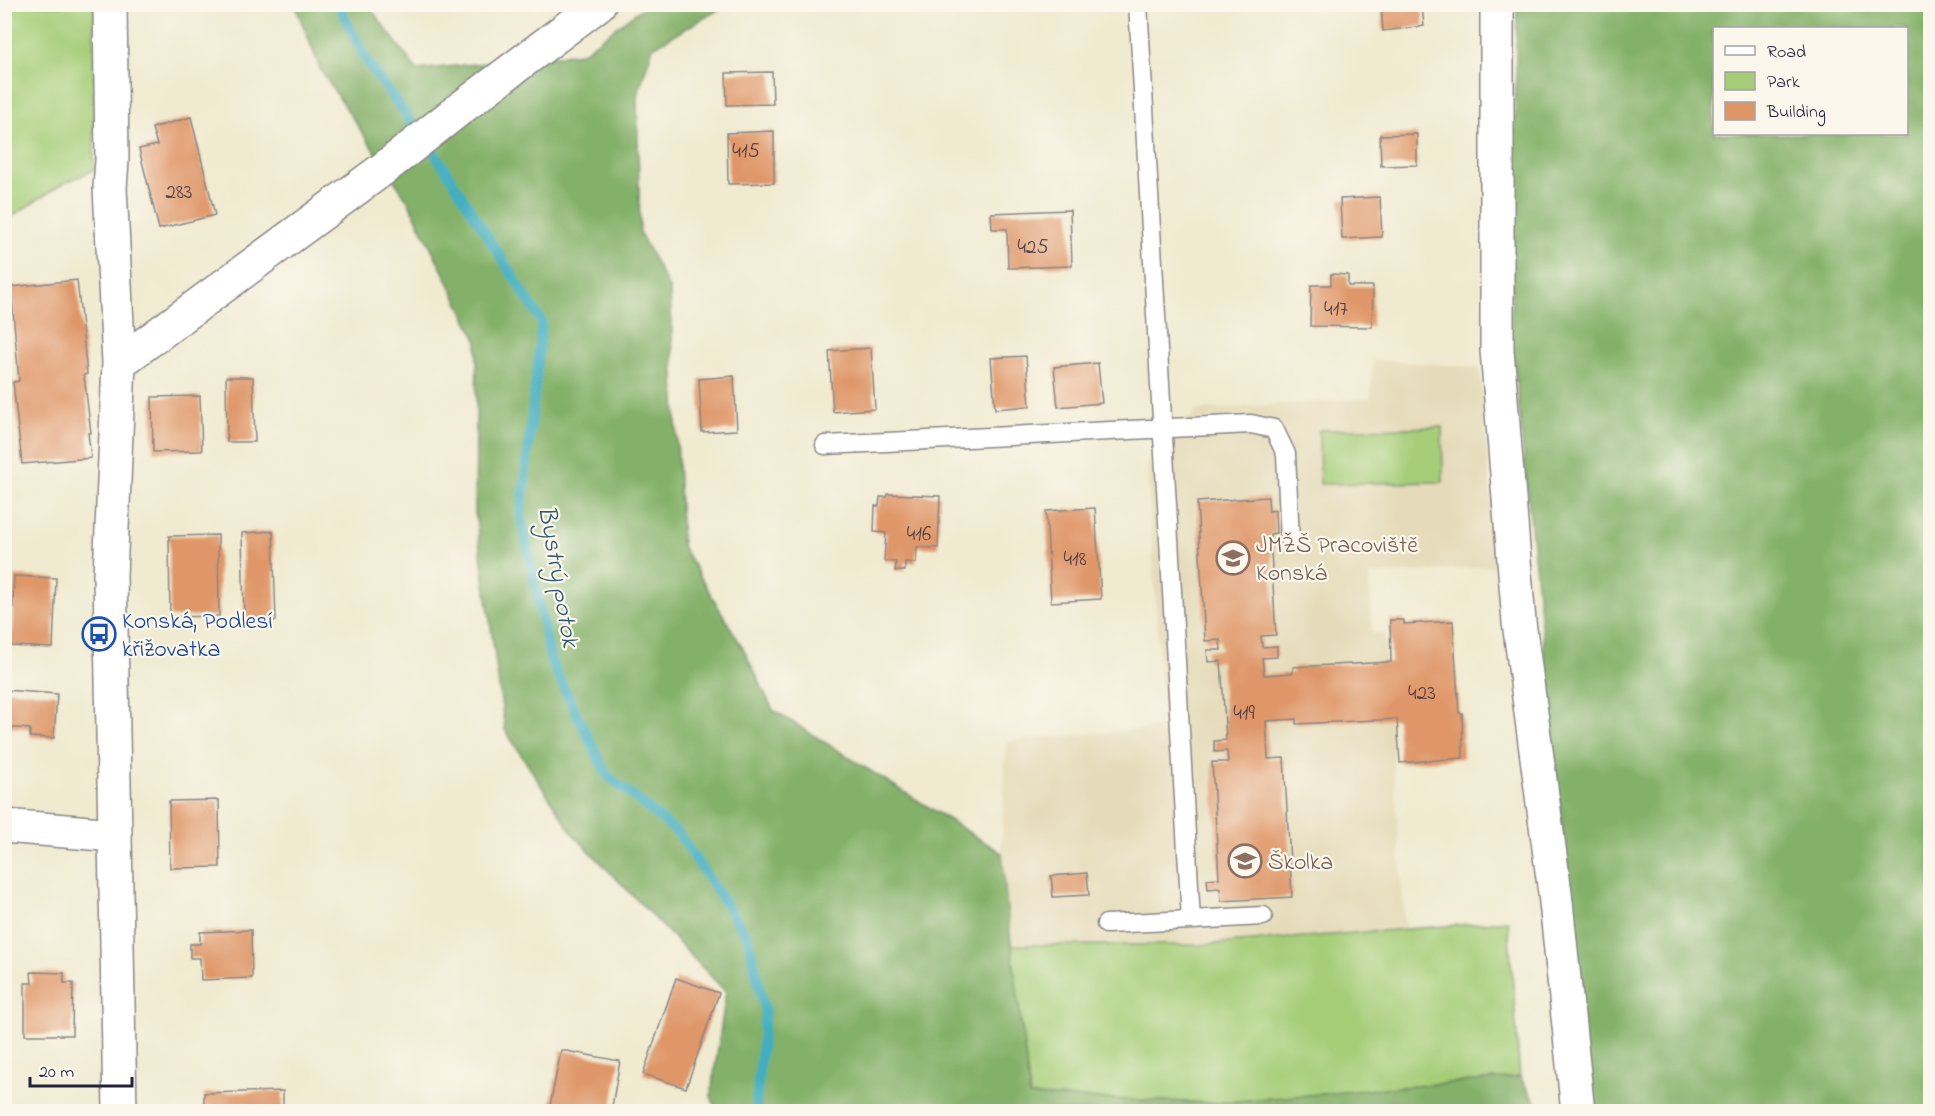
<svg xmlns="http://www.w3.org/2000/svg" width="1935" height="1116" font-family="'Indie Flower',sans-serif">
  <style>
    .built { fill: #e5dbba }
    .green { fill: #a6ce79; stroke: #64785a; stroke-width: 1.5 }
    .forest { fill: #84b169; stroke: #536a52; stroke-width: 1.5; fill-rule: evenodd }
    .lines { fill: none; stroke-linecap: round; stroke-linejoin: round }
    .stream { stroke: #42aec0; stroke-width: 10 }
    .building { fill: #df9667 }
    .service-casing { stroke: #898686; stroke-width: 21 }
    .minor-casing { stroke: #898686; stroke-width: 36 }
    .service { stroke: #fff; stroke-width: 18 }
    .minor { stroke: #fff; stroke-width: 33 }
    .labels { text-anchor: middle; stroke-width: 4.5; stroke-linejoin: round; paint-order: stroke }
    .number-label { font-size: 21px; fill: #513f46 }
    .education-label { font-size: 24px; fill: #785e54; stroke: #fbf7ec; text-anchor: start }
    .transit-label { font-size: 24px; fill: #164399; stroke: #fbf7ec; text-anchor: start }
    .water-label { font-size: 26px; font-style: italic; fill: #2f5a70; stroke: #fbf7ec }
  </style>
  <rect width="100%" height="100%" fill="#fbf7ec"/>
  <filter id="ink" filterUnits="userSpaceOnUse"><feTurbulence type="fractalNoise" baseFrequency=".0167" numOctaves="2"/><feDisplacementMap in="SourceGraphic" scale="12" xChannelSelector="R" yChannelSelector="G"/><feConvolveMatrix kernelMatrix="1 2 1 2 8 2 1 2 1" color-interpolation-filters="sRGB"/></filter>
  <filter id="wash" filterUnits="userSpaceOnUse"><feTurbulence type="fractalNoise" baseFrequency=".008" numOctaves="4" result="noise"/><feDisplacementMap in="SourceGraphic" scale="24" xChannelSelector="R" yChannelSelector="G"/><feGaussianBlur stdDeviation="1.35" result="paint"/><feColorMatrix in="noise" values="0 0 0 0 0 0 0 0 0 0 0 0 0 0 0 0 0 1.4 0 .05"/><feComposite in="paint" operator="in"/></filter>
  <g filter="url(#wash)">
    <rect width="100%" height="100%" fill="#f0ead0"/>
    <!-- built -->
    <path class="built" d="M1373,360l107,7 16,199 -127,9 3,58h12l21,296 -204,16h-190l-9,-92 4,-112 158,-14 -17,-265 51,-52 173,-12z"/>
    <!-- green -->
    <path class="green" d="M6,5h88v165l-32,14 -54,35 -4,-107z
      M1442,427l1,55 -123,2 -1,-54z
      M1508,921l12,156 -306,26 -184,-7 -19,-151h190z"/>
    <!-- forest -->
    <path class="forest" d="M295,5h73l49,65 165,-17 64,-48h81l-74,42 -16,49 3,137 30,57 12,256 62,104 29,60 229,143 5,57 23,186 184,7 306,-26 21,34h-824l-6,-15 15,-104 -153,-158 -68,-104 -30,-218 2,-172 -69,-139 -87,-130z
      M1517,5h413v1106h-339l-80,-780zM1714,28h192v106h-192z"/>
    <g class="lines">
      <!-- stream -->
      <path class="stream" d="M338,4l30,59 74,101 100,158 -21,194 30,146 56,113 72,59 69,104 17,73 -9,92 2,9"/>
    </g>
    <g id="blocks">
      <!-- building -->
      <path class="building" d="M1376,4h46l2,22 -41,5 -2,-24h-4z
        M772,72l1,32 -46,1 -1,-32z
        M191,117l24,98 -56,14 -20,-80 18,-4 -5,-17z
        M774,131v52l-46,1 -1,-51z
        M1417,134v31l-36,1 -1,-31z
        M1380,197l2,40 -40,2 -2,-40z
        M1070,210l2,56 -64,2 -1,-39h-15l-1,-16z
        M1331,274l17,1v11h25l-1,41 -62,-1 1,-41h20z
        M77,280l10,94 -3,1 7,58h-3l3,25 -69,6 -9,-82 6,-1 -8,-94z
        M871,348l4,61 -42,3 -4,-61z
        M1026,356l4,50 -35,3 -4,-51z
        M1098,363l4,40 -44,4 -4,-40z
        M734,376l3,54 -35,2 -3,-53z
        M226,377h27l2,65h-28z
        M200,396l2,55 -49,1 -1,-55z
        M888,494l52,2 -2,52 -21,-1 -1,16 -11,-1v9h-10l1,-9 -12,-1 2,-28 -12,-1 1,-26h4l1,-9h7z
        M1268,497l1,14 6,-1 1,23 -6,1 6,101 -15,1 1,11 15,-1v11l-15,1 2,17 29,-2v-6l98,-5 -1,-42h14v4l49,-3 6,92h3l1,45 -63,5 -3,-44 -101,5v-5l-30,2 2,38 16,-1 8,139 -71,4 -1,-13 -12,1 -1,-10 12,-1 -7,-116h16l-1,-11 -13,1v-11l12,-1 -5,-79 -13,1 -1,-12h14l-1,-10 -15,1 -8,-139z
        M1095,508l6,91 -50,3 -5,-91z
        M273,531l3,90h-32l-2,-88z
        M218,535l1,81 -49,1 -1,-81z
        M14,576l42,2 -3,70 -42,-2z
        M4,690l53,4 -3,44 -24,-1v-8l-26,-2z
        M219,800l1,67 -50,1 -1,-67z
        M1087,873l2,22 -36,2 -2,-21z
        M251,930l1,48 -51,2 -1,-22h-10v-14h10v-12z
        M31,972l33,1v10h9l-1,52h-47v-52h7z
        M676,978l43,15 -33,95 -43,-14z
        M561,1050l59,11 -9,51h-33l-28,-6z
        M283,1091v21h-79v-19z"/>
    </g>
  </g>
  <g filter="url(#ink)">
    <use href="#blocks" fill-opacity="0" stroke="#898686" stroke-width="1.5"/>
    <g class="lines">
      <!-- service casing -->
      <g class="service-casing">
        <path id="service" d="M825,445l426,-21 23,5 12,25 4,87
          M1191,920l72,-4
          M1106,924l85,-4 -53,-916"/>
      </g>
      <!-- minor casing -->
      <g class="minor-casing">
        <path id="minor" d="M110,4l2,156 -2,28 9,175
          M1497,4v346l22,272 36,271 23,219
          M4,826l111,9 -5,-259 9,-213 268,-197 70,-55 142,-107
          M115,835l5,277"/>
      </g>
      <!-- service -->
      <use href="#service" class="service"/>
      <!-- minor -->
      <use href="#minor" class="minor"/>
    </g>
  </g>
  <!-- icons -->
  <defs>
    <g id="school-ring" transform="scale(1.725)"><circle r="9.5" fill="#fbf7ec" stroke="#8d6e63" stroke-width="1.5"/><path d="M0-5L7-2L0 1L-7-2ZM-4 1L0 2.5L4 1V4Q0 6-4 4Z" fill="#8d6e63"/></g>
    <g id="bus-ring" transform="scale(1.725)"><circle r="9.5" fill="#fbf7ec" stroke="#1a4fb4" stroke-width="1.5"/><path d="M-5-6H5V4H4V6H2V4H-2V6H-4V4H-5ZM-3.5-4V0h7V-4ZM-3.5 1.2v1.5H-2V1.2ZM2 1.2v1.5H3.5V1.2Z" fill="#1a4fb4"/></g>
  </defs>
  <g fill-rule="evenodd">
    <use href="#school-ring" x="1233" y="558"/>
    <use href="#bus-ring" x="99" y="634"/>
    <use href="#school-ring" x="1245" y="861"/>
  </g>
  <g class="labels">
    <!-- number labels -->
    <g class="number-label">
      <text x="746" y="157">415</text>
      <text x="179" y="198">283</text>
      <text x="1033" y="253">425</text>
      <text x="1336" y="315">417</text>
      <text x="919" y="540">416</text>
      <text x="1075" y="565">418</text>
      <text x="1422" y="699">423</text>
      <text x="1244" y="719">419</text>
    </g>
    <!-- education labels -->
    <g class="education-label">
      <text x="1256" y="552">JMŽŠ Pracoviště<tspan x="1256" dy="28">Konská</tspan></text>
      <text x="1268" y="869">Školka</text>
    </g>
    <!-- transit labels -->
    <g class="transit-label">
      <text x="122" y="628">Konská, Podlesí<tspan x="122" dy="28">křižovatka</tspan></text>
    </g>
    <!-- water labels -->
    <g class="water-label">
      <text transform="translate(560 576) rotate(80)" y="9">Bystrý potok</text>
    </g>
  </g>
  <!-- margin -->
  <rect width="1935" height="1116" fill="none" stroke="#fbf7ec" stroke-width="24"/>
  <!-- legend -->
  <rect x="1713" y="27" width="195" height="108" fill="#fbf7ec" stroke="#a4a2a5" stroke-width="1.5"/>
  <rect x="1725" y="46" width="30" height="9" fill="#ffffff" stroke="#a4a2a5" stroke-width="1.5"/>
  <text x="1767" y="57" font-size="18" fill="#22223b">Road</text>
  <rect x="1725" y="72" width="30" height="18" fill="#a6ce79" stroke="#a4a2a5" stroke-width="1.5"/>
  <text x="1767" y="87" font-size="18" fill="#22223b">Park</text>
  <rect x="1725" y="102" width="30" height="18" fill="#df9667" stroke="#a4a2a5" stroke-width="1.5"/>
  <text x="1767" y="117" font-size="18" fill="#22223b">Building</text>
  <!-- scale -->
  <path d="M30 1077v9h102v-9" fill="none" stroke="#22223b" stroke-width="3"/>
  <text x="39" y="1077" font-size="18" fill="#22223b" stroke="#fbf7ec" stroke-width="4.5" paint-order="stroke">20 m</text>
</svg>
